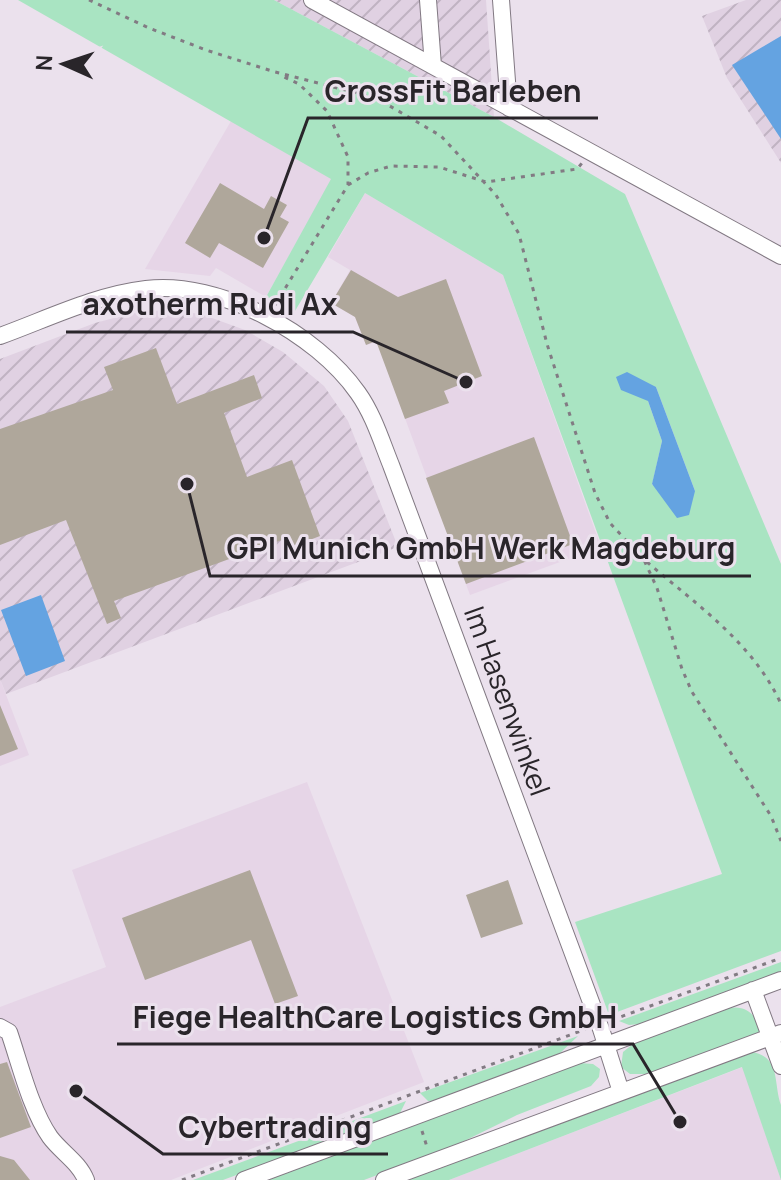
<svg xmlns="http://www.w3.org/2000/svg" width="781" height="1180" font-family="Manrope,sans-serif">
  <style>
    .commercial { fill: #e6d5e7 }
    .industrial { fill: url(#industrial-furrows) }
    .grass { fill: #a9e4c2; fill-rule: evenodd }
    .water { fill: #64a3e1 }
    .building { fill: #afa79b }
    .lines { fill: none; stroke-linecap: round; stroke-linejoin: round }
    .minor-casing { stroke: #827983; stroke-width: 18 }
    .path { stroke: #827b83; stroke-width: 3; stroke-dasharray: 4 6; stroke-linecap: butt }
    .minor { stroke: #fff; stroke-width: 16 }
    .labels { text-anchor: middle; stroke-width: 6; stroke-linejoin: round; paint-order: stroke }
    .street-label { font-size: 28px; fill: #29252a; stroke: #ebe1ed }
    .leader { fill: none; stroke: #29252a; stroke-width: 3 }
    .callout-dot { fill: #29252a; stroke: #ebe1ed; stroke-width: 3 }
    .callout-label { font-size: 30px; text-anchor: middle; font-weight: bold; fill: #29252a; stroke: #ebe1ed; stroke-width: 6; stroke-linejoin: round; paint-order: stroke }
  </style>
  <defs>
    <pattern id="industrial-furrows" width="10" height="10" patternUnits="userSpaceOnUse" patternTransform="scale(2)"><rect width="10" height="10" fill="#e0d1e2"/><path d="M-1 1l2-2M0 10L10 0M9 11l2-2" fill="none" stroke="#c0b3c2"/></pattern>
  </defs>
  <rect width="100%" height="100%" fill="#ebe1ed"/>
  <!-- commercial -->
  <path class="commercial" d="M231,121l101,58 -66,118 -50,-29 -6,8 -65,-7z
    M365,193l138,82 98,272 -131,48 -93,-253 -11,3 -11,-28 -24,-14 19,-33 -22,-13z
    M0,679l29,76 -29,11z
    M307,782l117,300 -253,98h-171v-173l106,-40 -34,-97z
    M743,1067l38,113h-332z"/>
  <!-- industrial -->
  <path class="industrial" d="M274,0h212l8,117z
    M746,0h35v163l-54,-85 -25,-62z
    M166,310l35,4 44,16 38,22 41,34 24,35 50,126 -392,147 -6,-15v-320l95,-36 38,-10z"/>
  <!-- grass -->
  <path class="grass" d="M18,0h256l220,117 131,77 156,370v387l-172,64 -34,-93 147,-48 -219,-599 -138,-82 -70,118 -29,-14 65,-118zM656,387l39,104 -43,-6 10,-44 -14,-40z
    M781,962v9l-141,53 -11,1 -10,-4z
    M729,1008c18,-3 26,7 34,23l-117,43h-16l-9,-7 2,-15 10,-8z
    M578,1036l-20,19 -124,46h-6l-8,-8z
    M752,1052c29,5 21,30 29,53v75l-39,-113 -293,113h-47z
    M580,1063l13,1 7,5 -1,8 -8,9 -74,29 -63,31 -90,34h-98z
    M406,1101l-7,14 -176,65h-30z"/>
  <!-- water -->
  <path class="water" d="M781,36v103l-49,-74z
    M627,372l29,15 39,104 -6,24 -12,3 -25,-34 10,-43 -14,-40 -27,-11 -5,-13z
    M41,595l24,66 -39,15 -25,-66z"/>
  <!-- building -->
  <path class="building" d="M220,183l44,26 7,-13 16,9 -7,12 9,5 -26,46 -44,-25 -9,15 -25,-15z
    M351,270l47,27 48,-18 36,97 -38,15 5,12 -44,16 -29,-78 -10,4 -11,-28 -24,-14z
    M156,348l21,56 77,-29 8,23 -38,15 23,64 45,-17 28,76 -26,10 -4,-9 -176,64 7,17 -14,6 -41,-104 -66,25v-116l113,-39 -9,-23z
    M534,437l39,107 -107,40 -40,-106z
    M0,705l18,44 -18,7z
    M250,870l48,126 -23,8 -24,-64 -106,40 -23,-62z
    M508,880l15,44 -42,14 -15,-43z
    M7,1062l24,65 -31,11v-74z
    M0,1156l14,4 16,20h-30z"/>
  <g class="lines">
    <!-- minor casing -->
    <g class="minor-casing">
      <path id="minor" d="M312,0l469,256
        M428,0l5,66
        M501,0l8,108
        M0,336c47,-17 95,-41 146,-47 73,-9 170,44 212,104 15,21 23,47 33,72l210,564 20,63
        M753,990l28,76
        M0,1027l9,5c11,32 22,78 41,105 11,15 29,25 36,43
        M244,1180l537,-200
        M384,1180l397,-147"/>
    </g>
    <!-- path -->
    <path class="path" d="M89,0l60,28 57,22 69,22 86,22 22,8 58,34 55,59 23,39 28,110 48,149 15,30 34,37 13,28 25,81 10,23 79,124 10,25
      M348,185l20,-12 23,-7 48,1 47,15 91,-13 5,-6
      M275,305l73,-120v-28l-21,-46 -28,-27 -17,-8
      M647,562c50,43 106,81 134,142
      M612,1020l169,-62
      M422,1131l5,16
      M182,1180l404,-151"/>
    <!-- minor -->
    <use href="#minor" class="minor"/>
  </g>
  <g class="labels">
    <!-- street labels -->
    <g class="street-label">
      <text transform="translate(507 701) rotate(70)" y="10">Im Hasenwinkel</text>
    </g>
  </g>
  <!-- callouts -->
  <path class="leader" d="M264 238L308 118H598M466 382L353 332H66M187 484L210 576H751M680 1122L633 1044H117M76 1091L163 1154H388"/>
  <g class="callout-dot">
    <circle cx="264" cy="238" r="8"/>
    <circle cx="466" cy="382" r="8"/>
    <circle cx="187" cy="484" r="8"/>
    <circle cx="680" cy="1122" r="8"/>
    <circle cx="76" cy="1091" r="8"/>
  </g>
  <g class="callout-label">
    <text x="453" y="102">CrossFit Barleben</text>
    <text x="210" y="315">axotherm Rudi Ax</text>
    <text x="481" y="559">GPI Munich GmbH Werk Magdeburg</text>
    <text x="375" y="1028">Fiege HealthCare Logistics GmbH</text>
    <text x="275" y="1138">Cybertrading</text>
  </g>
  <!-- north arrow -->
  <g transform="translate(64 64) rotate(273)" stroke="#ebe1ed" stroke-width="6" paint-order="stroke">
  <path d="M0-6L14 30L0 20L-14 30Z" fill="#29252a"/>
  <text y="-12" font-size="22" font-weight="bold" text-anchor="middle" fill="#29252a">N</text>
  </g>
</svg>
